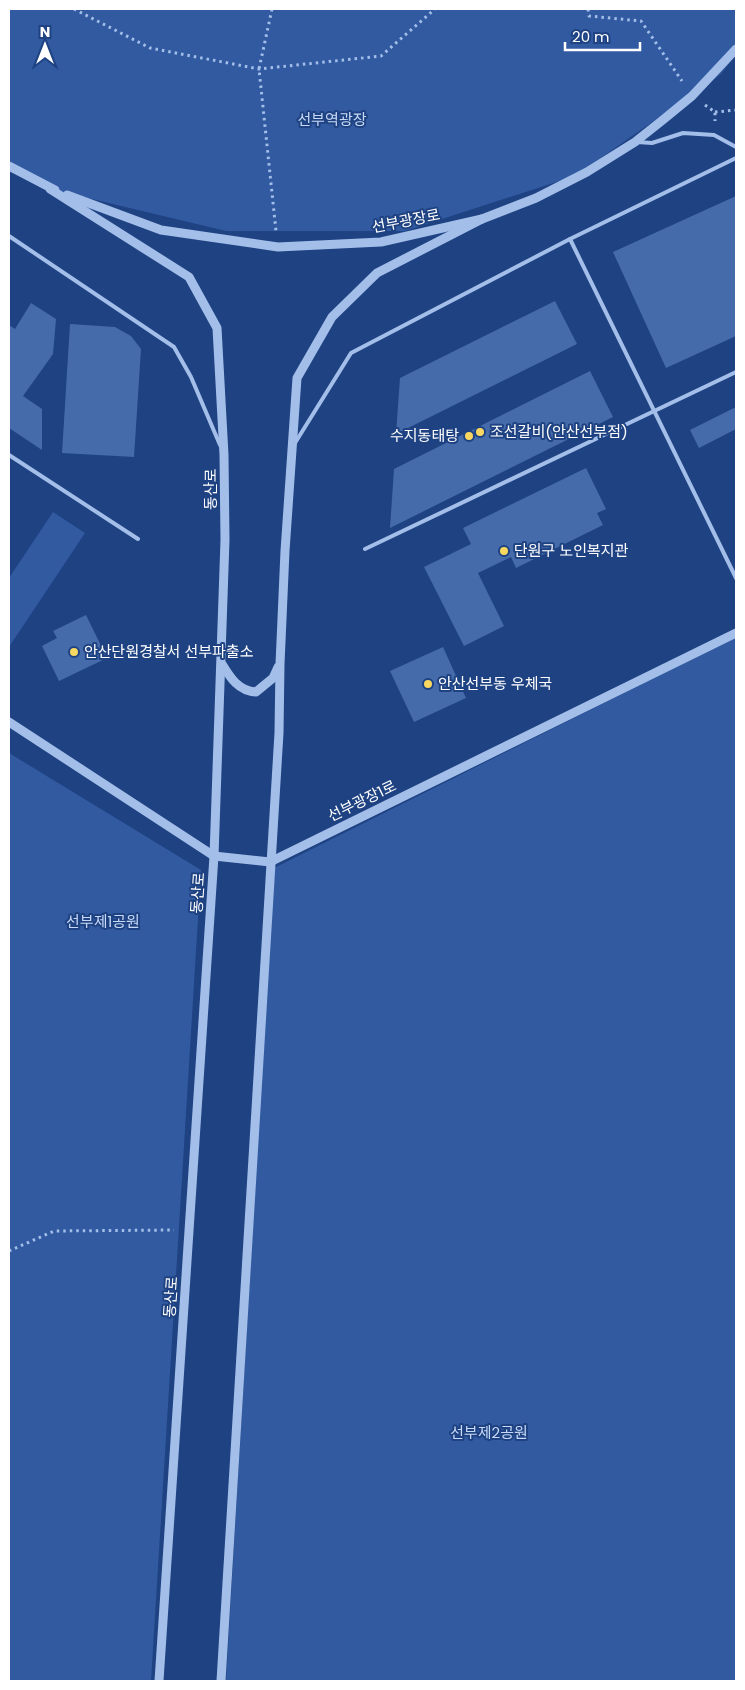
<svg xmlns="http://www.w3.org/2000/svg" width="745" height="1690" font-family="Poppins,'Noto Sans KR',sans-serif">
<rect width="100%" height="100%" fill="#1e4282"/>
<g fill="#315aa0">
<path d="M9,9H736V54L721,74L575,176L405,231H226L50,189L9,166Z"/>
<path d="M53,512L85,533L9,647V578Z"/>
<path d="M736,637V1681H226L274,868Z"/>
<path d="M9,753L201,870L151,1681H9Z"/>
</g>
<g fill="#466bab">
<path d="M736,196V336L666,368L613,252Z"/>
<path d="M555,301L577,344L396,434L400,378Z"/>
<path d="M31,303L56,319L53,354L23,396L42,409V450L9,428V325L15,329Z"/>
<path d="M70,324L115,327L131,336L141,349L134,457L62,453Z"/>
<path d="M590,371L613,417L390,528L394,469Z"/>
<path d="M736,407V429L699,448L690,430Z"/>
<path d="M586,468L606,509L597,513L603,525L516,568L511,557L478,573L504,626L464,646L424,567L471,544L463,528Z"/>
<path d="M86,615L107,658L59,681L42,646L57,638L53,631Z"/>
<path d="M443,647L466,698L414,722L390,671Z"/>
</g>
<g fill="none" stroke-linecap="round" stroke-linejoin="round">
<g stroke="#a3bee9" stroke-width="3" stroke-dasharray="2.5 4" stroke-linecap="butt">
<path d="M74,9L150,48L259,69L381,56L435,9"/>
<path d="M272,9L259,69L276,231"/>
<path d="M588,9L589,16L641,21L682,81"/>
<path d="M705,105L715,112V121"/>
<path d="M715,112L736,110"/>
<path d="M9,1251L54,1231L174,1230"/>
</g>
<g stroke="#a3bee9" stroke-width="4">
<path d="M637,142L652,143L683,133L714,135L736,147"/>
<path d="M9,236L174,347L191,377L220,445"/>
<path d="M570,239L736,578"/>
<path d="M295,443L351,353L570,239L736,158"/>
<path d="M9,455L138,539"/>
<path d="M365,549L736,372"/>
</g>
<g stroke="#a3bee9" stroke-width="9">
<path d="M9,166L55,190"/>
<path d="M50,189L189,277L217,328L224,455L225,540L214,856L159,1681"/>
<path d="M67,195L161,230L278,247L381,242L482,219L536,198L587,172L635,142L664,119L692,96L736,49"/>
<path d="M222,664C230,677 238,691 256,692L273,678L278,667"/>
<path d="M9,722L214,856L270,862L736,633"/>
<path d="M221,1681L279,733L280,664L285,551L297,378L332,317L377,273L482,219"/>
</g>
</g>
<g fill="#f9d862" stroke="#1e4282" stroke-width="2">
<circle cx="480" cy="432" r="5"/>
<circle cx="469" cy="436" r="5"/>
<circle cx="504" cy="551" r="5"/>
<circle cx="74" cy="652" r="5"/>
<circle cx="428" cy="684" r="5"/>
</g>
<g text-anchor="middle" stroke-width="4" stroke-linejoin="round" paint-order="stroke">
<g font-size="15" fill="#c7d9f7" stroke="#1e4282">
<text x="332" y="125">선부역광장</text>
<text x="103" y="927">선부제1공원</text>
<text x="489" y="1438">선부제2공원</text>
</g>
<g font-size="15" fill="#fff" stroke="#1e4282">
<text transform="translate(406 221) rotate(-11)" y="5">선부광장로</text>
<text transform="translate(211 489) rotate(-90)" y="5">동산로</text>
<text transform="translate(362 801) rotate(-26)" y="5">선부광장1로</text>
<text transform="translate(198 893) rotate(-86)" y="5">동산로</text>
<text transform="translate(171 1297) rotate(-86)" y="5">동산로</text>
</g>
<g font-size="15" fill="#fff" stroke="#1e4282" text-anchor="start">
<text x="490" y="437">조선갈비(안산선부점)</text>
<text x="459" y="441" text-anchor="end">수지동태탕</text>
<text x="514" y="556">단원구 노인복지관</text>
<text x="84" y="657">안산단원경찰서 선부파출소</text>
<text x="438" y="689">안산선부동 우체국</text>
</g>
</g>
<rect width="745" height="1690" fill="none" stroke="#ffffff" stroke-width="20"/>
<g transform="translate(45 45)" stroke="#1e4282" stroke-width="4" paint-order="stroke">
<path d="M0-4L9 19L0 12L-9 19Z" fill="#ffffff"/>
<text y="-8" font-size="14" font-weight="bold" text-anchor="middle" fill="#ffffff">N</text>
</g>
<path d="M565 42v8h75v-8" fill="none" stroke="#ffffff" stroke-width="2.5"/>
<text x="572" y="42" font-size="15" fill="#ffffff" stroke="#1e4282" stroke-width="4" paint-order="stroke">20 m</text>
</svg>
